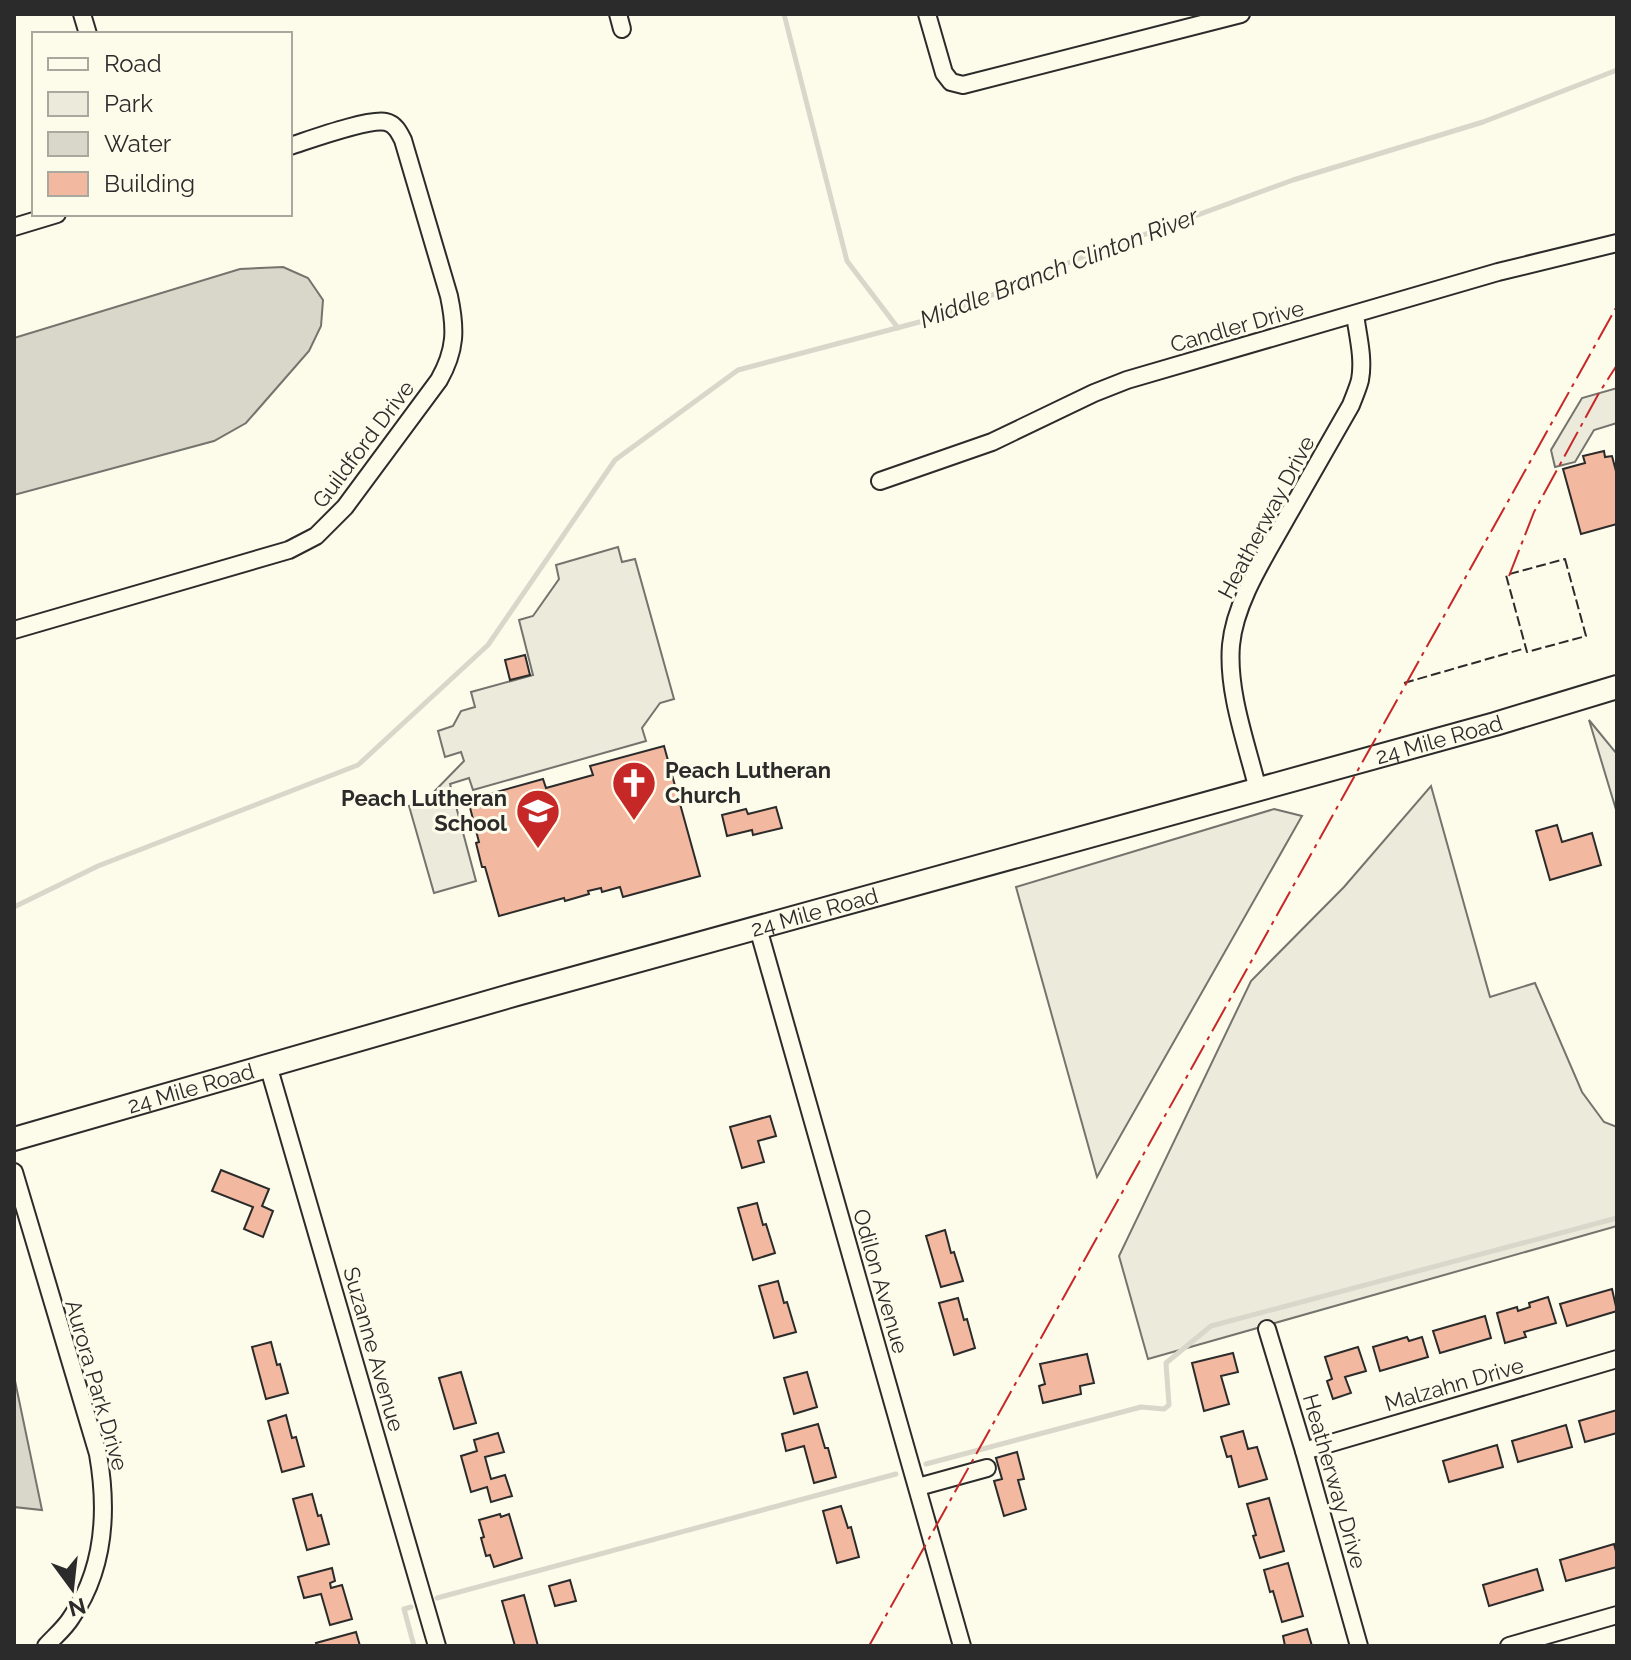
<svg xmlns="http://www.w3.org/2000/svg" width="1631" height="1660" font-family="Raleway,sans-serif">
<rect width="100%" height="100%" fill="#fdfbea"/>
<g fill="#ecebdb" stroke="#74746e" stroke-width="2">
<path d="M1589,720L1617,754V813Z"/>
<path d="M1431,786L1490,997L1535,983L1582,1092L1604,1122L1617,1127V1226L1148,1359L1119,1256L1251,981L1344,887Z"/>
<path d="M1274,809L1302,816L1097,1177L1016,887Z"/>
</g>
<g fill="#eceadb" stroke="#74746e" stroke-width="2">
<path d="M1617,388V423L1594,430L1575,462L1555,467L1551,450L1582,398Z"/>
<path d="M618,547L622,562L635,559L674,699L660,703L642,728L646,741L473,790L469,778L450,784L476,881L434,893L409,806L424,802L464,761L461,752L445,757L438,731L453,726L461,711L475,707L471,692L533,675L519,620L533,616L559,579L556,565Z"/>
</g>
<g fill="#d8d7c9" stroke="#74746e" stroke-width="2">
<path d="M283,267L308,278L323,300L321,326L309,351L246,423L214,441L14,495V338L240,269Z"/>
<path d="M14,1376L42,1510L14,1507Z"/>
</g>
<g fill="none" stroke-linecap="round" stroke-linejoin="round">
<g stroke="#d8d7c9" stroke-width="5">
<path d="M784,14L847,261L898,328"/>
<path d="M14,907L98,866L358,765L488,645L615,460L738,370L942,316L1075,260L1293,180L1483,122L1617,70"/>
<path d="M926,1464L1141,1407L1164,1409L1169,1405L1166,1363L1211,1326L1617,1218"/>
<path d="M437,1598L896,1474"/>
<path d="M411,1607L404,1609L414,1646"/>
</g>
</g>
<g fill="#f2b8a0" stroke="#2b2b2b" stroke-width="2">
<path d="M1604,451L1605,457L1612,456L1617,475V524L1581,534L1563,469L1585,463L1583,456Z"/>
<path d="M525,655L530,675L510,680L505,660Z"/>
<path d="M664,746L700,876L623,897L620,887L602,892L601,888L588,891L589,894L565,901L564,898L499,916L485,867H482L476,843L479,842L468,800L543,779L546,788L593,775L590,766Z"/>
<path d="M776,807L782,828L753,835L752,830L727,836L722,815L746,809L748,814Z"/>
<path d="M1557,825L1562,842L1592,833L1601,865L1550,880L1536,831Z"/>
<path d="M770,1116L776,1136L758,1141L764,1162L742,1168L730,1127Z"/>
<path d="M221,1170L269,1189L262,1206L273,1211L263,1237L244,1229L253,1207L212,1191Z"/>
<path d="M757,1203L763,1225L766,1224L775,1253L753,1260L738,1208Z"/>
<path d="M945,1230L951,1253L954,1252L963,1281L941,1287L926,1236Z"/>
<path d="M778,1281L784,1303L787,1302L796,1332L774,1338L759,1286Z"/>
<path d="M1612,1289L1617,1311L1567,1326L1560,1304Z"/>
<path d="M1548,1297L1556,1323L1524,1332L1526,1337L1505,1343L1497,1313L1517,1307L1518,1311L1530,1307L1529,1303Z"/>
<path d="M958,1298L964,1320L967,1319L975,1348L954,1355L939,1303Z"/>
<path d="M1485,1316L1491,1338L1440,1353L1433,1331Z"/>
<path d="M1407,1337L1409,1341L1422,1337L1428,1357L1380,1371L1373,1347Z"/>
<path d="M271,1342L277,1365L280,1364L288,1393L266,1399L252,1347Z"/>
<path d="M1358,1347L1366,1371L1345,1377L1351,1393L1333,1399L1327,1381L1332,1379L1325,1357Z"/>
<path d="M1233,1353L1238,1372L1221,1376L1229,1404L1204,1411L1192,1363Z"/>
<path d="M1087,1354L1094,1383L1080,1386L1081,1394L1043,1403L1039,1386L1045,1384L1040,1364Z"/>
<path d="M461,1372L476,1423L454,1429L439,1378Z"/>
<path d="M807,1372L817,1407L794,1414L784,1378Z"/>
<path d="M1617,1410V1433L1585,1442L1579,1421Z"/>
<path d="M286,1415L292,1438L296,1437L304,1466L282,1472L268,1421Z"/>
<path d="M818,1424L825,1448H828L836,1477L814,1483L804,1446L786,1451L782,1434Z"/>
<path d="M1566,1425L1572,1447L1518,1462L1512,1441Z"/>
<path d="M1243,1431L1248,1449L1257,1447L1267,1479L1239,1487L1231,1456L1227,1457L1221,1437Z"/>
<path d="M498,1433L504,1452L485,1457L491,1479L505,1475L512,1496L491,1502L487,1487L471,1492L461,1456L477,1451L474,1440Z"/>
<path d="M1497,1445L1503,1467L1449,1482L1443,1461Z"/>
<path d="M1017,1452L1024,1479L1018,1480L1026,1509L1004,1516L994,1481L1002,1479L996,1458Z"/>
<path d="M312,1494L318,1516L321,1515L329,1544L307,1550L293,1499Z"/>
<path d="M1269,1498L1284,1551L1260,1558L1253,1536L1256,1535L1247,1504Z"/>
<path d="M841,1506L848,1528L851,1527L859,1557L837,1563L823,1511Z"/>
<path d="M500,1514L501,1517L509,1514L522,1558L494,1567L490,1555L486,1556L481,1538L484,1537L479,1520Z"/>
<path d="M1614,1544L1617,1555V1567L1566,1581L1560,1560Z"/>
<path d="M1288,1563L1303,1616L1282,1622L1273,1591L1270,1592L1264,1570Z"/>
<path d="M332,1568L335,1581L330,1583L331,1588L342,1585L352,1619L330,1625L321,1594L304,1598L298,1577Z"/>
<path d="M1537,1569L1543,1590L1489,1606L1483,1585Z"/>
<path d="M570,1580L576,1601L555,1606L549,1586Z"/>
<path d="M524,1595L538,1646H515L502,1601Z"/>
<path d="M1307,1629L1312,1646H1285L1283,1636Z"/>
<path d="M356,1632L360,1646H317L316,1643Z"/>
</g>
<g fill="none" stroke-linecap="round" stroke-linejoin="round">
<g stroke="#2b2b2b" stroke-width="20">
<g id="street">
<path d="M82,14L88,34"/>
<path d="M618,14L622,29"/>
<path d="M927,14L944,73L951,82L963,85L1241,14"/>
<path d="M14,227L57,214"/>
<path d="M880,481L992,442L1094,393L1127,380L1498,272L1617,243"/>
<path d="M14,630L289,550L316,536L345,507L439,380C456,350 456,329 449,296L403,140C399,132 395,124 386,122C369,118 309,140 290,146"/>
<path d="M1258,790C1247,745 1227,692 1231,645C1235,601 1266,555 1287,517C1309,479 1330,442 1351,405C1354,397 1358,388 1360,380C1364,359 1358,336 1355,315"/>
<path d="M758,928L962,1646"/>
<path d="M268,1065L437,1646"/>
<path d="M14,1172L98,1454C108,1511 105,1569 71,1618C65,1628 54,1637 46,1646"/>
<path d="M1267,1329L1304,1451L1359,1646"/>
<path d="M1304,1451L1617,1359"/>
<path d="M918,1487L987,1468"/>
<path d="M1509,1646L1617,1615"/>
</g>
</g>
<g stroke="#2b2b2b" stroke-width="26">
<g id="secondary">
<path id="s1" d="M14,1139L517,994L1495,724L1617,687"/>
</g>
</g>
<use href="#street" stroke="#fdfbea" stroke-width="16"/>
<use href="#secondary" stroke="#fdfbea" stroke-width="22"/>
<g stroke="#2b2b2b" stroke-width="2" stroke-dasharray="10 4" stroke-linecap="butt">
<path d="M1565,559L1586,636L1527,652L1506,575Z"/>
<path d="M1404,683L1526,648"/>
</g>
<g stroke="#c62828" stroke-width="2" stroke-dasharray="28 6 4 6" stroke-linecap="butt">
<path d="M1509,576L1534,512L1599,393L1617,365"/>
<path d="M869,1646L1617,306"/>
</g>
</g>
<defs>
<g id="church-pin" transform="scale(2.3)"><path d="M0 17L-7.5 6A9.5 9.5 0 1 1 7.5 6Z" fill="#c62828" stroke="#fdfbea"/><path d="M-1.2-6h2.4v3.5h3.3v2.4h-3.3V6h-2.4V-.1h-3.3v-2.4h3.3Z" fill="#fff"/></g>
<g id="school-pin" transform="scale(2.3)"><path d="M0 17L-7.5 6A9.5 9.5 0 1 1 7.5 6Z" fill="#c62828" stroke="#fdfbea"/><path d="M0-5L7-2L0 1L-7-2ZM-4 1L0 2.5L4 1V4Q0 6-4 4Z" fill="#fff"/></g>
</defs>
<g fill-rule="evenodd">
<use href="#church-pin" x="634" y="783"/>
<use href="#school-pin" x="538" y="811"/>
</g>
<g text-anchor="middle" stroke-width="6" stroke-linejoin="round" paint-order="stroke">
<g font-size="22" fill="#2b2b2b" stroke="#fdfbea">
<text transform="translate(1237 326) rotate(-16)" y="8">Candler Drive</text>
<text transform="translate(363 444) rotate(-53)" y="8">Guildford Drive</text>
<text transform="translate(1266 517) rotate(-62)" y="8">Heatherway Drive</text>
<text dy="8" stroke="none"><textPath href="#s1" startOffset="1480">24 Mile Road</textPath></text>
<text dy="8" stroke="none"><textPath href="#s1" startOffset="832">24 Mile Road</textPath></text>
<text dy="8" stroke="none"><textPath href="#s1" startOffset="184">24 Mile Road</textPath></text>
<text transform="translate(881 1281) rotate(74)" y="8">Odilon Avenue</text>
<text transform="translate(374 1349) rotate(74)" y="8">Suzanne Avenue</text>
<text transform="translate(1454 1384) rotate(-16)" y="8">Malzahn Drive</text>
<text transform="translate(97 1385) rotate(74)" y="8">Aurora Park Drive</text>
<text transform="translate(1335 1481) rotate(74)" y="8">Heatherway Drive</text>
</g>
<g font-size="22" font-weight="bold" fill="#2b2b2b" stroke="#fdfbea" text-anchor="start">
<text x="665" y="778">Peach Lutheran<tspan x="665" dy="25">Church</tspan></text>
<text x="507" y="806" text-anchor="end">Peach Lutheran<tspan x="507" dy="25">School</tspan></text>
</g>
<g font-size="24" font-style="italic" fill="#2b2b2b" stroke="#fdfbea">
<text transform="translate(1059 268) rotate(-21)" y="8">Middle Branch Clinton River</text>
</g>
</g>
<rect width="1631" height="1660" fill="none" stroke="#2b2b2b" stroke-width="32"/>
<rect x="32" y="32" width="260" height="184" fill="#fdfbea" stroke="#a9a89e" stroke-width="2"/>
<rect x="48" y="58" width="40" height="12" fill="#fdfbea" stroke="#a9a89e" stroke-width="2"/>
<text x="104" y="72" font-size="24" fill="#2b2b2b">Road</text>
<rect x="48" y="92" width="40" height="24" fill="#ecebdb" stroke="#a9a89e" stroke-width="2"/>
<text x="104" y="112" font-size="24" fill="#2b2b2b">Park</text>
<rect x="48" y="132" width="40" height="24" fill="#d8d7c9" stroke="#a9a89e" stroke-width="2"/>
<text x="104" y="152" font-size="24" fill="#2b2b2b">Water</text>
<rect x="48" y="172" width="40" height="24" fill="#f2b8a0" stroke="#a9a89e" stroke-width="2"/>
<text x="104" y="192" font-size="24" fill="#2b2b2b">Building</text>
<g transform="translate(72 1588) rotate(165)" stroke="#fdfbea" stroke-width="6" paint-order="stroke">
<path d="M0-6L14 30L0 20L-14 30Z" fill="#2b2b2b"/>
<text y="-12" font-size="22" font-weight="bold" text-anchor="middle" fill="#2b2b2b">N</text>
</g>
</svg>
